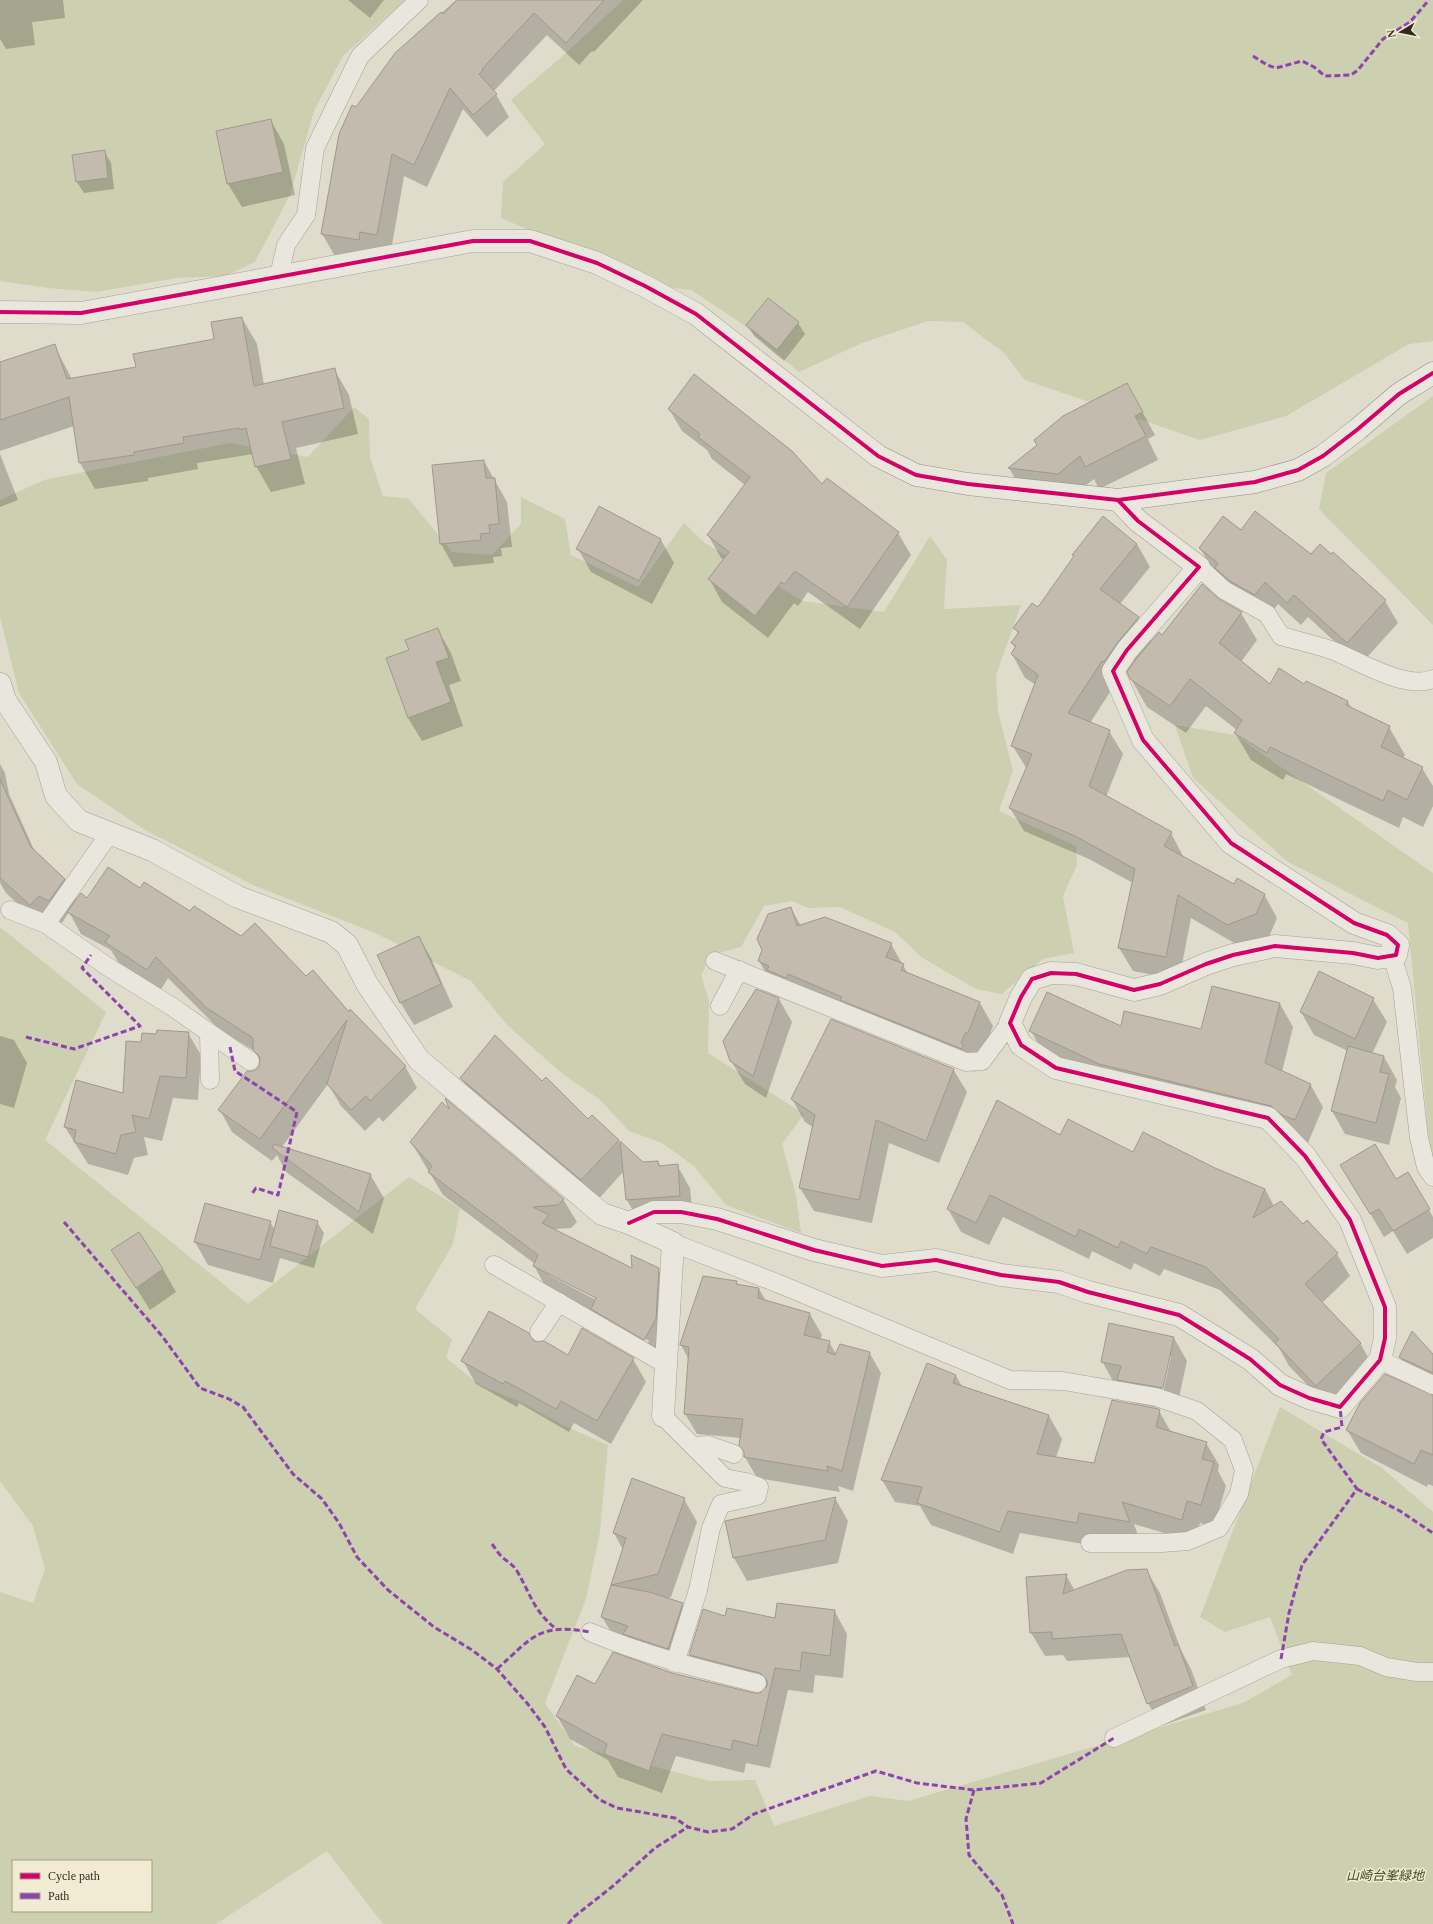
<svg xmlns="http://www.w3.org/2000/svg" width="1433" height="1924" font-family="'Times New Roman','Noto Sans JP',serif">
<rect width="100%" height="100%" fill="#e0dccc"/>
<g fill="#cccfb0" fill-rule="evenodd">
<path d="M0,0H405L343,56L314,111L290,195L255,262L225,276L177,278L96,292L49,288L0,281Z"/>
<path d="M623,0H1433V341L1409,344L1286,416L1200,440L1025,380L1004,353L963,322L928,321L862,343L799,372L738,321L691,290L665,287L501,218L503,182L545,144L511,100L565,54Z"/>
<path d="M1433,396V625L1319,509L1326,473Z"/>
<path d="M354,407L369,419L370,457L383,496L409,499L452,552L492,555L521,524V497L565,519L571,555L638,587L684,523L705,543L803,601L884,612L930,536L947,560L944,609L1021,605L996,675L998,711L1013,771L999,811L1076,846L1077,865L1063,896L1074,953L1043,959L1002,994L976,989L921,957L895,932L840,907L808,908L792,901L764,906L741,947L711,955L701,975L709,1001L708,1053L804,1114L782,1144L796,1195L801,1233L726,1205L694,1166L662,1143L629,1131L599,1099L564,1075L508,1026L471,981L373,932L255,886L145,830L77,784L19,693L0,617V500L44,480L230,443L308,457Z"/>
<path d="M1175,725L1235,735L1433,873V1156L1429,1142L1408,923L1288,862L1193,778Z"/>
<path d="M0,927L106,1012L45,1140L248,1304L409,1177L460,1208L453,1244L415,1309L452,1339L446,1358L480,1385L523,1403L563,1425L608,1445L600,1532L586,1599L545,1703L575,1746L710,1781L755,1780L774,1826L870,1796L908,1801L1243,1703L1292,1675L1270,1617L1225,1632L1200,1617L1280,1407L1382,1468L1433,1512V1924H383L327,1851L216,1924H0V1592L33,1603L45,1569L33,1526L0,1481ZM13,1861H151V1911H13Z"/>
</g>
<g fill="#0003" fill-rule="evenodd">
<path d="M0,0H63L65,18L32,22L35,45L6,49L0,39Z"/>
<path d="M348,0H384L370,18Z"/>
<path d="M456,0H643L594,52L592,51L579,65L547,35L494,91L509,117L487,137L463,109L427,187L404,176L390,257L335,256L322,234L356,108L396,54Z"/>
<path d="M271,121L284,144L295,195L242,207L228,184Z"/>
<path d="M104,151L111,163L114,189L84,193L77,182Z"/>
<path d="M768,299L798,323L805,334L784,361L754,336L748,325Z"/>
<path d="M242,318L257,344L264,385L334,369L349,395L358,434L296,448L305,484L271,492L256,466L253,454L197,463L198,469L148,478V481L95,489L80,463L74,426L0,451V364L54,345L72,379L137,368L215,339Z"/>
<path d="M1127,384L1155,435L1148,439L1158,460L1099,489L1094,479L1071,497L1022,491L1009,468Z"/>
<path d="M669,409L822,486L898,533L911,555L860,629L808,592L798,606L794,603L768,638L722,602L710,580L724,560L721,558L708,535L745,485L712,459L707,450L682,431Z"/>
<path d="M0,454L18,500L0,507Z"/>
<path d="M484,461L507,502L512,547L501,548L502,556L493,557L494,563L454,567L441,544L433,466Z"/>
<path d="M600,507L661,540L674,563L652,604L591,572L578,549Z"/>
<path d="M1241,531L1311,555L1385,601L1398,623L1360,665L1308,617L1301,625L1278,604L1268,617L1213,571L1200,548Z"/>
<path d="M1137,544L1150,567L1120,604L1138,618L1152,642L1218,600L1241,613L1257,640L1241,662L1270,685H1304L1348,702L1352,709L1389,727L1405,755L1403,759L1422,768L1433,786V806L1423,827L1403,817L1399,828L1286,774L1283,780L1251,760L1235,733L1237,730L1206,706L1186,733L1147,707L1131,679L1135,660L1118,684L1116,683L1090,723L1109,731L1123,754L1106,797L1171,833L1184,858L1234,885L1264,894L1277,918L1269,937L1241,947L1191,918L1179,980L1133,971L1119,948L1133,883L1089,859L1024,831L1010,808L1027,769L1012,745L1036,685L1025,678L1012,654L1016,649L1012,643L1018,634L1015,628L1038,608L1074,557L1073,555Z"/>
<path d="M438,630L451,653L461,681L449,685L463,726L422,741L408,718L410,651Z"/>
<path d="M0,764L5,773L9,794L35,852L64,879L77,900L140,890L190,912L306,978L350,1014L405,1066L417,1088L383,1122L379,1117L365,1131L341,1106L328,1084L282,1147L370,1174L384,1198L373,1234L286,1172L277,1155L272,1161L232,1132L220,1110L260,1067V1061L256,1052L220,1030L168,978L160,991L119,964L111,950L81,934L69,912L62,923L51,917L43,927L6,893L0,883Z"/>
<path d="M791,908L801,926L891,944L908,974L980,1003L993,1026L975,1072L855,1023L772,984L759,961Z"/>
<path d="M419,937L432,960L453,1007L414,1025L400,1002Z"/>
<path d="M756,990L779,999L792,1022L766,1098L745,1084L731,1061Z"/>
<path d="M1373,999L1387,1022L1372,1054L1384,1057L1397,1080L1395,1087L1401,1098L1389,1145L1345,1134L1332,1111L1348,1051L1314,1035L1301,1012Z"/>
<path d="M1280,1004L1293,1027L1282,1072L1310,1084L1323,1107L1308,1143L1044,1054L1031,1031L1122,1028L1202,1030Z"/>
<path d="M188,1033L201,1055L198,1100L173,1098L162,1141L144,1137L148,1155L134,1158L128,1175L88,1164L65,1127L124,1094L142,1043L157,1035Z"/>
<path d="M0,1036L14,1040L27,1063L14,1108L0,1104Z"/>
<path d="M953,1069L967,1092L939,1163L889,1143L872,1223L814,1211L800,1188L813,1127L805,1122L792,1099Z"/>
<path d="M462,1079L542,1083L588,1120L618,1140L622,1147L643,1163L658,1162L661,1167L677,1165L690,1188L693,1219L640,1223L627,1200L624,1171L595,1203L475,1102Z"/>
<path d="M1061,1136L1133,1154L1215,1169L1265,1189L1274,1206L1303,1225L1307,1222L1337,1254L1350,1276L1322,1303L1360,1343L1373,1366L1330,1408L1289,1366L1279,1348L1220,1290L1164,1269L1160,1276L1134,1263L1131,1270L1092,1251L1089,1259L1003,1217L989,1245L961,1232L948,1209Z"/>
<path d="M411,1142L563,1199L577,1222L571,1228L556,1229L558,1232L633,1270L658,1269L672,1292L657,1362L547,1289L534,1266L535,1264L443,1195ZM549,1273L601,1300L600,1302L549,1275ZM607,1317L649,1341L648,1343L607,1319Z"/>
<path d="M1408,1173L1433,1217V1238L1407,1254L1393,1231L1384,1237L1355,1188L1396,1181Z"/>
<path d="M270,1222L275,1230L317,1222L324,1233L314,1268L280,1258L273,1283L208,1265L195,1242Z"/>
<path d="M113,1251L163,1269L176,1292L150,1310Z"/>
<path d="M736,1282L738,1285L759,1289L766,1301L810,1314L822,1335L820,1340L829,1342L836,1354L869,1352L881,1373L853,1491L838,1486L840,1492L757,1478L745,1457L741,1438L697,1434L685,1414L689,1360L681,1345Z"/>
<path d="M1110,1324L1174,1338L1187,1361L1176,1411L1132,1403L1122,1386L1115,1385L1102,1361ZM1169,1356H1171L1163,1393H1161Z"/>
<path d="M533,1342L569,1357L633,1359L646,1382L611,1444L574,1423L569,1432L519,1403L517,1407L476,1384L463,1361Z"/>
<path d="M1433,1355V1390L1413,1380L1400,1357Z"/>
<path d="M928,1365L956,1376L962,1386L1049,1416L1062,1439L1056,1458L1095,1464L1159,1411L1171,1432L1206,1443L1219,1465L1218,1471L1226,1486L1214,1527L1200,1523L1194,1542L1134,1524L1141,1544L1089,1545L1020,1533L1013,1554L931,1525L920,1506L895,1502L882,1480Z"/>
<path d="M1433,1395V1486L1428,1484L1427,1487L1361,1453L1347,1430Z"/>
<path d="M633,1480L684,1499L697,1522L671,1597L666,1599L682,1604L696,1627L682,1671L616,1640L602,1617L614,1586L612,1584L623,1550L614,1533Z"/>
<path d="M835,1498L848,1521L838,1563L747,1581L734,1558L726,1522Z"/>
<path d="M1146,1570L1160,1593L1181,1650L1191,1669L1206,1710L1161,1726L1148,1703L1131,1657L1067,1661L1063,1655L1045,1656L1031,1633L1066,1575L1075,1591Z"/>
<path d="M834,1610L847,1634L843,1678L815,1675L813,1693L788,1690L770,1768L746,1763L744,1773L676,1756L662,1793L618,1777L608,1760L570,1739L557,1716L595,1686L672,1674L754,1694L764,1693L703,1678L690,1654L726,1617L776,1619Z"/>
</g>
<g fill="#c3bbad" stroke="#a0988c">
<path d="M457,0H604L566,43L534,13L482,69L483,70L479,74L497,94L473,115L450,88L414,165L392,154L377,235L360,232L359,240L321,234L339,134L352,105L356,107L395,53L441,12L443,14Z"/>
<path d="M271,119L283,172L227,184L216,131Z"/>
<path d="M105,150L108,178L76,182L72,155Z"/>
<path d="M768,298L799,322L777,350L746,325Z"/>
<path d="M242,317L254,386L335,368L344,408L282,422L291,459L255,467L246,428L239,430V428L183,437L184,443L134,452V455L79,463L69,397L0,420V362L55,344L67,379L136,367L133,354L214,339L211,322Z"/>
<path d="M694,374L792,451L822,484L827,478L899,532L847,607L795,571L785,584L781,582L755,616L708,579L729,552L707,535L750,477L698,437L700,434L668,409Z"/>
<path d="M1127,383L1143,412L1135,416L1146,436L1085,467L1080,456L1058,474L1008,468L1037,445L1034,440L1063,416Z"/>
<path d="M484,460L486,478H495L499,524L489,525L490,533L480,534L481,540L440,544L432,465Z"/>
<path d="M599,506L661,539L639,581L576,549Z"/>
<path d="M1255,511L1311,554L1320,544L1331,554L1333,552L1386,600L1347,643L1294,595L1287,603L1265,582L1255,595L1230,581L1215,568L1218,563L1199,548L1223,516L1241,530Z"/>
<path d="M1103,516L1137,544L1100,589L1139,617L1118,642L1104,662L1102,661L1068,713L1110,730L1089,786L1172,832L1164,846L1234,884L1237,878L1265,894L1256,914L1227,925L1178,895L1166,957L1118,948L1135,869L1075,836L1009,808L1032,754L1011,746L1038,675L1011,654L1016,646L1011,643L1019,632L1013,628L1032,603L1038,607L1074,556L1072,555Z"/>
<path d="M1202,584L1219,599L1242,612L1219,643L1270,684L1279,668L1304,684L1306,681L1348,701L1346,705L1390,726L1381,747L1423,767L1407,800L1388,790L1383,801L1270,747L1267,753L1234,733L1242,720L1190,679L1170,706L1130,679L1127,672L1137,658L1159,632L1162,635Z"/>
<path d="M438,628L449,658L436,662L451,702L408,718L386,658L409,650L405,640Z"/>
<path d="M0,779L31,847L65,879L49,901L39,896L30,905L0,878Z"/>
<path d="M108,867L140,888L144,882L190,911L194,906L241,936L255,923L306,976L313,970L349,1012L350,1009L406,1066L370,1101L366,1096L351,1110L327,1084L347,1020L260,1139L218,1110L247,1071H254L259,1067L260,1057L253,1050V1038L207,1008L156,957L147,970L105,942L110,936L67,912L81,893L87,898Z"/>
<path d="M791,907L797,926L825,917L892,943L886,957L904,964L901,970L980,1002L968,1033H965L961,1043L963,1045L962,1049L840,1000L842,997L788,974L786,978L767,970L769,966L758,961L762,950L757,939L768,914Z"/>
<path d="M419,936L441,984L400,1003L377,955Z"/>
<path d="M1319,971L1374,998L1355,1039L1300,1012Z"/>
<path d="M1212,986L1280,1003L1265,1063L1311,1084L1295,1120L1282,1115L1271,1106L1099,1064L1029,1031L1047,992L1121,1026L1124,1011L1201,1029Z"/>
<path d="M756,989L779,998L753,1076L730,1061L723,1041Z"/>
<path d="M831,1019L954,1069L926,1141L876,1120L859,1200L799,1188L815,1115L791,1099Z"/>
<path d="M157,1030L189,1032L186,1078L160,1076L149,1119L132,1115L136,1132L121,1135L116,1154L74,1142L76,1130L64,1127L76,1080L123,1093L126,1041L141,1042L142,1033L156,1034Z"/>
<path d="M495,1035L542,1081L546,1077L588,1119L592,1115L619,1140L581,1180L460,1078Z"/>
<path d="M1348,1046L1384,1056L1380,1072L1389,1074L1376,1123L1331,1111Z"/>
<path d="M445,1098L564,1199L558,1205L533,1207L549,1215L542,1223L632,1268L631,1255L659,1268L656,1319L644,1340L591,1309L596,1298L533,1266L538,1255L428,1172L432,1166L410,1142L442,1102L449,1109Z"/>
<path d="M997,1100L1060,1135L1068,1119L1133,1152L1143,1132L1215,1168L1265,1189L1253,1218L1281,1201L1303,1224L1307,1220L1338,1253L1305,1284L1361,1343L1316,1386L1275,1343L1279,1339L1206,1267L1151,1247L1147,1254L1121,1241L1118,1248L1079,1229L1076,1237L990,1195L976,1223L947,1209Z"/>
<path d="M620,1141L643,1162L658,1161L659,1166L678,1164L680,1196L626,1200Z"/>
<path d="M274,1144L371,1174L359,1212L272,1148Z"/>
<path d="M1375,1144L1396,1179L1408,1172L1430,1209L1393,1231L1379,1209L1370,1214L1340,1165Z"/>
<path d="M205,1203L271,1221L260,1260L194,1242Z"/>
<path d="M279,1210L318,1221L308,1257L270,1246Z"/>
<path d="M139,1232L163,1269L136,1288L111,1250Z"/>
<path d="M703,1276L737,1281L736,1284L759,1288L758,1298L810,1313L804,1335L830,1341L827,1352L835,1355L840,1344L870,1352L842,1471L827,1466L828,1471L744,1457V1452L739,1445L743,1419L684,1414L689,1347L680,1345V1344Z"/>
<path d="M489,1311L529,1333L534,1341H544L568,1355L582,1328L634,1358L597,1421L561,1401L556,1409L505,1381L503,1384L461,1361Z"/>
<path d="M1109,1323L1174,1337L1163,1388L1117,1380L1121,1366L1101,1362Z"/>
<path d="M1412,1331L1433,1354V1373L1399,1357Z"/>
<path d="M927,1363L956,1375L953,1383L1049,1415L1037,1454L1094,1463L1112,1400L1159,1409L1160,1410L1156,1427L1207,1442L1202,1459L1214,1462L1201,1505L1187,1501L1182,1520L1122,1502L1130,1522L1079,1513L1077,1523L1008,1511L1000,1532L917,1503L922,1487L881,1480Z"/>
<path d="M1385,1374L1433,1395V1455L1421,1450L1414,1464L1346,1430L1360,1403Z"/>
<path d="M632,1478L685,1498L658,1574L611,1585L626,1538L613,1533Z"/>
<path d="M836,1497L825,1540L733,1558L725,1521Z"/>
<path d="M1147,1569L1175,1646L1178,1644L1193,1686L1147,1704L1121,1634L1052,1639V1632L1030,1633L1026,1577L1067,1574L1063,1594L1127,1570Z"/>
<path d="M611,1585L649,1592L683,1603L668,1649L623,1634L628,1626L601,1617Z"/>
<path d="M777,1603L835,1610L830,1656L802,1652L800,1671L775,1668L757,1746L733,1740L731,1750L662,1734L649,1771L604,1754L607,1744L556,1716L577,1675L595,1684L613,1652L672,1673L754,1693H760L767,1686V1680L760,1673L689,1655L703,1609L725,1616L727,1608L775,1618Z"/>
</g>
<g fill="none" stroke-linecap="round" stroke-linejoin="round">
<g stroke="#a5a196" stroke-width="19">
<g id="lane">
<path d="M279,276L286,245L306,215L315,148L360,56L419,0"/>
<path d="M1199,567L1224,590L1267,614L1281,636C1299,641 1317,645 1334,651C1361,662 1405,690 1433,679"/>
<path d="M10,910L46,924L108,967L171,1006L250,1061"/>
<path d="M46,924L110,833"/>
<path d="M1392,956L1402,988L1419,1138L1426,1167L1433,1177"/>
<path d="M715,961L966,1062L982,1061L1010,1023"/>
<path d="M720,1006L739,970"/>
<path d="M209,1033L210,1080"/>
<path d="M673,1243L777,1283L1010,1380L1063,1381L1156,1397L1197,1411L1233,1440L1244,1470L1239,1494L1219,1528L1188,1541L1162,1543H1090"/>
<path d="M494,1265L667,1365"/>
<path d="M539,1332L559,1302"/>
<path d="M1380,1360L1433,1385"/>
<path d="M663,1416L725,1478L746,1482L759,1487L757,1496L721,1504L711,1528L698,1590L675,1663"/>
<path d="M693,1446L708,1445L734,1454"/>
<path d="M590,1632C644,1655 700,1669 757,1683"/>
<path d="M1114,1738L1281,1659L1313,1651L1360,1656L1386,1667L1417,1672H1433"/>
</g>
</g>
<g stroke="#a5a196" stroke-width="23">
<g id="street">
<path d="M0,312L81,313L473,241H530L597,263L645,286L696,314"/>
<path d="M0,684L5,700L46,762L56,796L79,821L152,850L238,897L331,932L347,945L367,984L419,1060L602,1214L629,1223L673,1243L663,1416"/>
<path d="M629,1223L654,1212H681L717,1219L814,1250L882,1266L936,1260L1001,1275L1059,1282L1088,1292L1179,1315L1250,1359L1280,1385L1309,1398L1340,1407L1380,1360L1385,1338V1307L1350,1220L1305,1156L1268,1118L1056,1068L1021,1045L1010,1023L1021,997L1032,979L1051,973L1076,974L1134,990L1160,984L1206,964L1233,955L1275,946L1353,953L1378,958L1396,955L1398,945L1387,935L1354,923L1231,843L1143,740L1113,671L1127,650L1199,567L1138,521L1118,500"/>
</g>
</g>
<g stroke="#959085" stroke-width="23">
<path id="secondary" d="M696,314L878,456L916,475L968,484L1118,500L1255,482L1298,470L1323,456L1358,429L1399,394L1433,373"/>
</g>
<use href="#lane" stroke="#e8e6dd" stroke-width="18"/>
<use href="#street" stroke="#e8e6dd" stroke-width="22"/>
<use href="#secondary" stroke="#e8e6dd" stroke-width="22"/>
<g stroke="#8e44ad" stroke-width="3" stroke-dasharray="6 3" stroke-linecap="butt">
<path d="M1253,56L1267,65L1276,68L1302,61L1314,67L1325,76L1351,75L1358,70L1383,39L1410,22L1429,0"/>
<path d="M26,1037L74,1049L140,1026L82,968L91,955"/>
<path d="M230,1047L235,1071L297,1112L278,1195L256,1188L251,1195"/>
<path d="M64,1222L162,1336L200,1388L229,1399L243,1407L293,1474L322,1499L339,1523L357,1557L388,1590L434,1627L472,1650L497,1669L527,1703L545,1727L566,1769L600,1800L617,1808L675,1818L688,1827L708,1832L732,1829L754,1814L876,1771L917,1783L974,1790L1041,1783L1114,1738"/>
<path d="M1357,1489L1400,1511L1433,1533"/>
<path d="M492,1544C495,1548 498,1553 501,1556C507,1562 513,1564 517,1571C531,1595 533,1610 556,1629"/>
<path d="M1281,1659L1289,1613L1302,1565L1357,1489L1321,1439L1324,1432L1342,1427L1340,1407"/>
<path d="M497,1669C533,1637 538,1623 590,1632"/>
<path d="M974,1790L966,1819L969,1855L1002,1895L1013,1924"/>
<path d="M568,1924L575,1916L613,1886L655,1848L688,1827"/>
</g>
<g stroke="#f1ebd3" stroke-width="6">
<g id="cycleway">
<path d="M0,312L81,313L473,241H530L597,263L645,286L696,314L878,456L916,475L968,484L1118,500L1255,482L1298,470L1323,456L1358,429L1399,394L1433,373"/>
<path d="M629,1223L654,1212H681L717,1219L814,1250L882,1266L936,1260L1001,1275L1059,1282L1088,1292L1179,1315L1250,1359L1280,1385L1309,1398L1340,1407L1380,1360L1385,1338V1307L1350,1220L1305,1156L1268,1118L1056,1068L1021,1045L1010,1023L1021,997L1032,979L1051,973L1076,974L1134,990L1160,984L1206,964L1233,955L1275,946L1353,953L1378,958L1396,955L1398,945L1387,935L1354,923L1231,843L1143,740L1113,671L1127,650L1199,567L1138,521L1118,500"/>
</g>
</g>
<use href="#cycleway" stroke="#d6006c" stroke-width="4"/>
</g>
<g text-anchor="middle" stroke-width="3" stroke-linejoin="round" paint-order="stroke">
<g font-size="13" font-style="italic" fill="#404c28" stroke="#f1ebd3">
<text x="1385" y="1880">山崎台峯緑地</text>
</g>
</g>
<rect x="12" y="1860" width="140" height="52" fill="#f1ebd3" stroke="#a59e8b"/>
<rect x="20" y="1873" width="20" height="6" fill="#d6006c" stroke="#a59e8b"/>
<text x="48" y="1880" font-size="12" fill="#332a1f">Cycle path</text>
<rect x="20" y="1893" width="20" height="6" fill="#8e44ad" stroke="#a59e8b"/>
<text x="48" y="1900" font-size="12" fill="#332a1f">Path</text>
<g transform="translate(1401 32) rotate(260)" stroke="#f1ebd3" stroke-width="3" paint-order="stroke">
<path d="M0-3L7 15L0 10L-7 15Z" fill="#332a1f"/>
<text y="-6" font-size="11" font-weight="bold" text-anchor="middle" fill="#332a1f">N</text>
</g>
</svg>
